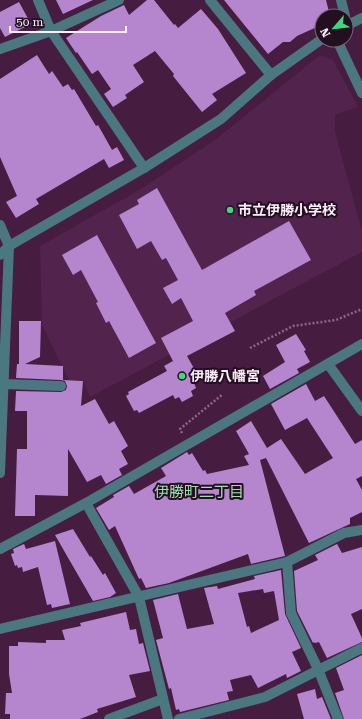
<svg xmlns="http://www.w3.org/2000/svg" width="362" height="719" font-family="'Roboto Serif','Noto Sans JP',serif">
<rect width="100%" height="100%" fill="#461c40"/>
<path fill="#52234c" d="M320,55L333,60L358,107L335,115V132L362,231V252L90,397L83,380H69L42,325L40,246L141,189L215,140Z"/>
<g fill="#b586ce" fill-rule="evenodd">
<path d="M56,0H93L63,14Z"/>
<path d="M147,0H154L174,25L175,24L178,28L201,9L218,29L246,73L212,94L217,100L202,112L173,76L174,74L155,51L133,65L144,82L125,95L127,98L113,107L104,94L111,89L98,70L92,74L77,52L76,53L66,38L101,16L124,5L129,15Z"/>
<path d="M224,0H326L330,16H322V21L318,22L319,26L297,36L290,42H283L268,54Z"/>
<path d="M19,2L31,24L5,37L0,28V12Z"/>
<path d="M37,55L49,74L52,71L63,87L68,84L72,90L74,89L96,126L98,125L112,150L117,147L124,160L109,168L104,159L36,199L39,204L16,218L6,202L17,196L0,157V79Z"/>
<path d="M157,188L202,270L289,221L311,260L254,291L256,295L225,313L235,331L187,356L200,379L194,383L196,388L191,391L193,396L182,402L179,397L175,399L173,395L139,413L137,410L134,411L126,396L129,394L128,392L167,371L164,366L173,361L161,338L193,321L181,298L172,304L163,288L178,280L166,258L162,260L151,241L137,249L119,215L139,204L137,200Z"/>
<path d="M97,235L156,343L129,358L109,321L106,323L96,303L98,302L81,270L73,275L62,255Z"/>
<path d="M19,321H41L40,357L25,364L63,366V380L83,381L81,406L95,399L109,424L114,421L128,446L121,451L128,464L119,469L122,475L106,484L101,475L87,482L68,449V496L35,495V516H15L17,449H27V411H15L16,391L61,392L66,390L67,386L65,381L61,380L16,378L17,364H19Z"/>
<path d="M296,334L306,350L304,351L310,362L297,369L299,373L270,389L263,376L285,362L276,345Z"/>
<path d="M306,384L315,401L324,396L355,444L362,440V476L356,479L362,490V512L350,518V524L309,543L266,458L260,460L285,556L251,564L248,554L169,583L146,588L141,578L139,579L115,526L109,530L96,508L114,497L113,495L129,486L134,494L166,476L161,468L187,452L189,455L192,453L203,471L205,470L207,474L249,465L244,456L249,454L236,431L251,421L267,448L281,439L305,474L333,458L307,418L285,430L271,404Z"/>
<path d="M73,529L90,557L91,556L103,575L105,573L116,593L110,597L93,601L55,535Z"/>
<path d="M55,541L70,604L52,608L51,604L47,605L38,567L23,572L22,567L18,568L17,565L15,566L11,554L14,553L13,549L24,544L26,549Z"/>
<path d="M337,544L342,553L362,547V609L351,614L362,638V642L327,658L319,642L315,643L314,642L313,643L297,611L294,571L318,560L315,555Z"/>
<path d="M281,570L285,614L301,648L292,652L301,671L287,678L286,674L258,688L251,675L230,680L233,691L227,692L229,700L180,712L179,709L176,710L171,688L169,689L156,640L163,638L153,600L178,594L187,629L214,624L204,588L217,586L218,589L255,579L254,576ZM263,589L264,593L274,591L279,620L251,633L249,626L247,627L238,593Z"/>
<path d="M126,612L130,630L136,629L139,644L143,643L150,671L129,675L136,697L97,709L98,712L80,719H10V714H5L6,693H12L9,674V646H18V642L46,643V640H65L62,630L81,626L80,623Z"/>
<path d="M362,655V719H344L335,693L344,690L336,668Z"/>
<path d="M315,689L317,699L322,697L331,719H304L297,694Z"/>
</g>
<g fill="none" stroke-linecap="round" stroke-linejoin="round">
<g stroke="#8b6a86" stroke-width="2.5" stroke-dasharray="2 2" stroke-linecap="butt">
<path d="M250,348L293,326L336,320L362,309"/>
<path d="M182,433L180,429L223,394"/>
</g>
<g stroke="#4a7780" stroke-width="10">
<path d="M38,0L51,31L144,168"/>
<path d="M210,0L271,75"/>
<path d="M341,0L345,16"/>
<path d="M346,26L362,18"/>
<path d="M337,40L362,93"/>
<path d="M0,49L51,31L119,0"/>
<path d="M0,225L9,246L0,473"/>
<path d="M0,255L9,246L144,168L221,119L271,75L322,39"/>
<path d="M328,364L362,411"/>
<path d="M4,384L61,386"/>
<path d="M86,503L139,597L168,719"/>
<path d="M0,549L86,503L362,344"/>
<path d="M287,562L291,613L318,669L338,719"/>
<path d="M0,629L287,562L344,533L362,530"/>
<path d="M109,719L163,699"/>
<path d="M179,719L265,697L362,648"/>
</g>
</g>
<g fill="#3dd77e" stroke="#220f1f" stroke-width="1.5">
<circle cx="230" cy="210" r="4"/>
<circle cx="182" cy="376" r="4"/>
</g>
<g text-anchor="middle" stroke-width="4" stroke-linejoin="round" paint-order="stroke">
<g font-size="14" font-weight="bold" fill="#fdedfa" stroke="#220f1f" text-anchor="start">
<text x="238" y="215">市立伊勝小学校</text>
<text x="190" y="381">伊勝八幡宮</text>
</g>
<g font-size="15" fill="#9ae1ae" stroke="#220f1f">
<text x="199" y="497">伊勝町二丁目</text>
</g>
</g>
<g transform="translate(334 28) rotate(242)"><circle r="19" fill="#220f1f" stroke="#7a6877"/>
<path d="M0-3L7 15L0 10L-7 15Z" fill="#3dd77e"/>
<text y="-6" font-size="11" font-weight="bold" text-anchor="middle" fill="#fdedfa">N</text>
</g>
<path d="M10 26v6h116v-6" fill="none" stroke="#fdedfa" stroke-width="2"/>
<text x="16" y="26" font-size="12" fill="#fdedfa" stroke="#220f1f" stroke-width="3" paint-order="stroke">50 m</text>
</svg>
